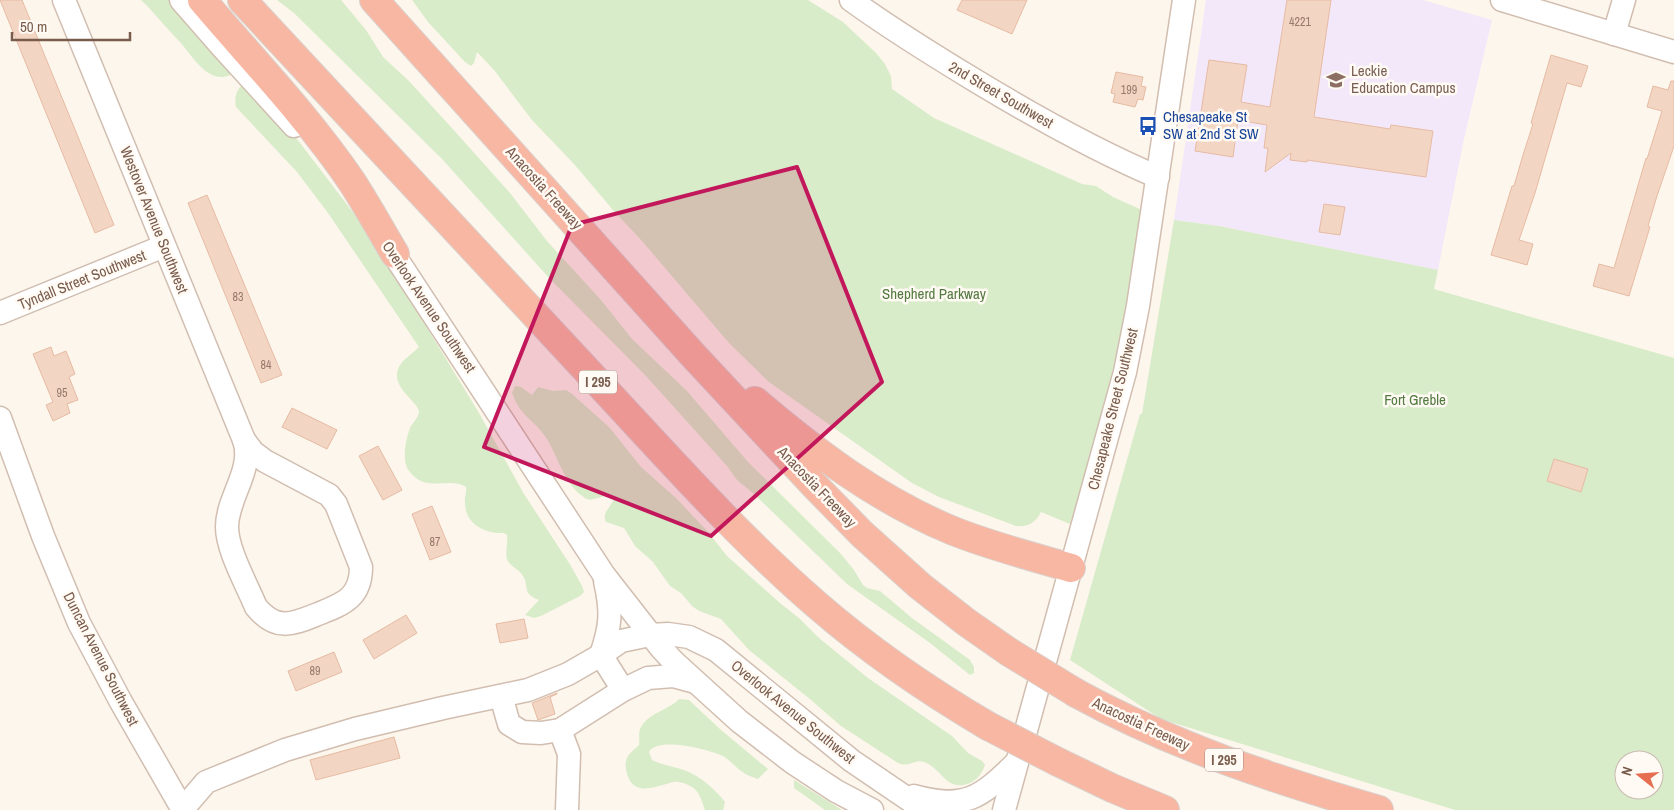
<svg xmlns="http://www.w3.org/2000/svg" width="1674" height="810" font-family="'Archivo Narrow',sans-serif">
<rect width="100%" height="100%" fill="#fdf6ec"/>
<path fill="#f3e8fa" d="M1206,0H1423L1492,20L1464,139L1438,270L1219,226L1174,220Z"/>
<g fill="#d8ecc9" fill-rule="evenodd">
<path d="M141,0H169L232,71L230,75C209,85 192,56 181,43C167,29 155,13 141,0Z"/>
<path d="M277,0H341L366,30L383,57L409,81L460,137L510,193L547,241L601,300L632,339L687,391L748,462L841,554L854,570L863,585L867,588L880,591L912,618L970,660L974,667V673L970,675L930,643L847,584L754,494L737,480L727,466L646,376L550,279L442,159L294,13Z"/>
<path d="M412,0H808L843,22L876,53L885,64L891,76L892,89L934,118L1082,184L1096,186L1113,197L1142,210L1133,262L1130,303L1101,423L1070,524L1041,512C1035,523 1029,527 1016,526L939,497L912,483L769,382L729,343L642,241L613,210L574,164L532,120L494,70L477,52L474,63L471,66L465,62L428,22Z"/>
<path d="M241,86L249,88L297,139L371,236L479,413L524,494L571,566L582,586L584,592L580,596L541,616L534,618L525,615L539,600C521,593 530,587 523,576C519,569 509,566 507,559C505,554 508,541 507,535L504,533C485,534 465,524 465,503C464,497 467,493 466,487C449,476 426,494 409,471C401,461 406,437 411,426C414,422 418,417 419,413C420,403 396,392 397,374C398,362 411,355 419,347L328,213L297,172L236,107C234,99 236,91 241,86Z"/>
<path d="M1174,220L1219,226L1438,270L1434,289L1674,358V810H1455L1161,719L1070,660L1140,414H1142ZM1624,760H1654V790H1624Z"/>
<path d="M515,386L521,387L532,395L538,387L553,391L566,390L572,394L609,427L641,467L676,498L708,532L727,556L780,603L800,619L819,638L868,678L952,736L968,753L982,761L985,765C982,773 978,779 970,783C946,793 942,768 924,762C914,759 910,768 898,763L841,726L811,700L749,650L721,619L699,611L692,606L681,593L670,586L653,562L635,546L624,528L606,522C601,512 612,507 614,498C605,491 594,504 585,498C564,485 558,455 545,436C533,419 520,416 512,393Z"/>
<path d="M679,699L689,700L721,730L768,769L758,779C754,777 748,776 744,773C736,768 731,761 723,756C709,750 658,736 649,752L652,760C664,766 679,767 691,773C704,780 716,790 725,802L723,810H705C702,802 700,792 692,787C687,784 679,781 673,782C657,786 634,798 627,774C623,758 628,755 639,745C640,739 638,734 640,729C648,712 668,711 679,699Z"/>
<path d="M794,780L842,810H825L794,788Z"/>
</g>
<g fill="#f3d5c3" stroke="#e6bba3">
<path d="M0,0H22L114,225L95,233Z"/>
<path d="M962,0H1027L1012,34L957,10Z"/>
<path d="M1287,0H1331L1314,117L1390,129L1391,125L1433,131L1426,177L1307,160V162L1290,160L1291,153L1265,172L1268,148H1264L1267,125L1238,120L1233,157L1195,151L1209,60L1247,65L1241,102L1270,107Z"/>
<path d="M1551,55L1588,66L1581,87L1567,83L1535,193L1519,240L1533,244L1527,265L1491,255L1512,186H1514L1523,155L1533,124L1531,123Z"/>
<path d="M1116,72L1143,77L1141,86L1146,87L1143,100L1138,99L1135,107L1113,102L1115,94L1111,93Z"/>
<path d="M1671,81H1674V146L1657,196L1648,226L1650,227L1629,296L1593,286L1599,264L1614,268L1646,158L1647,159L1662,111L1647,107L1653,86L1668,90Z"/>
<path d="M207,195L282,375L261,383L188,203Z"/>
<path d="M1324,204L1345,207L1340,235L1319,232Z"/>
<path d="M51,347L54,356L66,351L75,374L69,377L78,400L67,404L70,413L53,421L46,405L53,402L33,354Z"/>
<path d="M292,408L337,430L327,449L282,427Z"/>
<path d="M378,446L402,490L383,500L359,456Z"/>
<path d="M1554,459L1588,469L1581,492L1547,481Z"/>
<path d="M432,506L451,552L430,560L412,514Z"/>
<path d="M406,615L417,633L374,659L363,640Z"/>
<path d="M524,619L528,638L500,643L496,624Z"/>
<path d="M334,652L342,672L296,691L288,671Z"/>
<path d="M557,693V694L550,697L555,714L538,720L532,703Z"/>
<path d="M394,737L400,758L316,780L310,760Z"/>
</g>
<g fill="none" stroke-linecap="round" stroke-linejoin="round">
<g stroke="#d1beb0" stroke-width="25">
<g id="minor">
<path d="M64,0L244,440"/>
<path d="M181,0L222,47L294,126"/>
<path d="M851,0C891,29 933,55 976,81C1034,116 1094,150 1158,177"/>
<path d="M1502,0L1674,52"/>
<path d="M1614,34L1624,0"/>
<path d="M385,241L604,575L661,648L674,662L739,721L792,762L836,791L872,810"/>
<path d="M0,313L164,246"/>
<path d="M0,418L43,536L79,623L121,702L183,810"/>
<path d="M244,440L253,452L265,461L329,495L336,504L361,567C361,598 343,604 318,614C293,624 277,632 256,607C247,585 227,550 227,527C227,497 254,470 244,440Z"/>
<path d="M605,581C612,612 611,625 601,655L623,690"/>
<path d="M501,696L509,724L522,732L541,733L560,730L623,690L648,678L673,676L695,682"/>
<path d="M560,730L569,754L567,810"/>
<path d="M914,796C965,810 980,798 1016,763"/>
<path d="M182,810L206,782L285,750L355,729L443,708L528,690L568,674L601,655L621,641L650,635L668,634L689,637L716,650L852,761L911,801L929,810"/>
<path d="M1004,810L1125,372L1138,306L1184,0"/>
</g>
</g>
<g stroke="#dad1cd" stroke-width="30">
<g id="highway">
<path d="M202,0C252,59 306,115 350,179C366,203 380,229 395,254"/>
<path d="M242,0C359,125 475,252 592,376C665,454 736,535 817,605C870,651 927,690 988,726"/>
<path d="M374,0L692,354L815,486L862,534L920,586L966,622L1009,652"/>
<path d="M755,401C816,453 877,499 951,530C990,546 1031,556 1071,568"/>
<path d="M1076,693C1173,746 1273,779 1379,810"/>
<path d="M1058,762L1112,788L1165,810"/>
</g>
</g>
<use href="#minor" stroke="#fff" stroke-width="22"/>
<use href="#highway" stroke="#f7b7a3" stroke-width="28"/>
<g stroke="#dad1cd" stroke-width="30" stroke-linecap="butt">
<g id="highway-bridge">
<path d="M1009,652L1076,693"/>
<path d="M988,726L1058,762"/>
</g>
</g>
<use href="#highway-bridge" stroke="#f7b7a3" stroke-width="28"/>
</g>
<path fill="#c2185b" fill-opacity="0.2" stroke="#c2185b" stroke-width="4" stroke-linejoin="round" d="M797,167L882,382L711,536L484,447L572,225Z"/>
<defs>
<g id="school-bare" transform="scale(1.5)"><path d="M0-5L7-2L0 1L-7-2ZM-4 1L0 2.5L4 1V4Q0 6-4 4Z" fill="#8d6e63" stroke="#fffaf3" stroke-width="2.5" paint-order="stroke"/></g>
<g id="bus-bare" transform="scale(1.5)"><path d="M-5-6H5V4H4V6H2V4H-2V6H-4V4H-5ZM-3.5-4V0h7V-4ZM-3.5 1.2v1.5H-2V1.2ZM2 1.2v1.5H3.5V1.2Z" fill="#1a4fb4" stroke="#fffaf3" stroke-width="2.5" paint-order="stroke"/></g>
</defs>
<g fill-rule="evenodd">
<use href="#school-bare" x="1336" y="80"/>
<use href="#bus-bare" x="1148" y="126"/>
</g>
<g text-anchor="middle" stroke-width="5" stroke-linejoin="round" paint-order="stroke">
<g font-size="12" fill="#987a6a">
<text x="1300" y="26">4221</text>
<text x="1129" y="94">199</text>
<text x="238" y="301">83</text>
<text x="266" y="369">84</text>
<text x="62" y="397">95</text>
<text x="435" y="546">87</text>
<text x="315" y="675">89</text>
</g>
<g fill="#fffaf3" stroke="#a28b7f" stroke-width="1">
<rect x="579" y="370.5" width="38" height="23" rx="4"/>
<rect x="1205" y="748.5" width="38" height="23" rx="4"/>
</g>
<g font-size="14" font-weight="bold" fill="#7a5c4d">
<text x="598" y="387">I 295</text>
<text x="1224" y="765">I 295</text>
</g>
<g font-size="15" fill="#785e54" stroke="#fffaf3" text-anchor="start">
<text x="1351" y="76">Leckie<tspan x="1351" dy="17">Education Campus</tspan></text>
</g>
<g font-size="15" fill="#7a5c4d" stroke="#fffaf3">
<text transform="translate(1001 95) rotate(30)" y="5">2nd Street Southwest</text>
<text transform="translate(544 188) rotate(48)" y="5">Anacostia Freeway</text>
<text transform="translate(154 220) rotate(68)" y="5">Westover Avenue Southwest</text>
<text transform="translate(82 280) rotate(-22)" y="5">Tyndall Street Southwest</text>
<text transform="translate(429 307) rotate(56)" y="5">Overlook Avenue Southwest</text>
<text transform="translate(1113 409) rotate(-76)" y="5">Chesapeake Street Southwest</text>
<text transform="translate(817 487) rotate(46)" y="5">Anacostia Freeway</text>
<text transform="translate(101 659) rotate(63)" y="5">Duncan Avenue Southwest</text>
<text transform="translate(793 712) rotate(39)" y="5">Overlook Avenue Southwest</text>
<text transform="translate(1141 724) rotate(25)" y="5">Anacostia Freeway</text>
</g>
<g font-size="15" fill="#164399" stroke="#fffaf3" text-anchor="start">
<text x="1163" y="122">Chesapeake St<tspan x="1163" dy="17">SW at 2nd St SW</tspan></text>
</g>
<g font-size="15" fill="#537a41" stroke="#fffaf3">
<text x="934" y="299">Shepherd Parkway</text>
<text x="1415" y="405">Fort Greble</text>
</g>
</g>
<g transform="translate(1639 775) rotate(287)"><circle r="24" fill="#fffaf3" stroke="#cabbb1"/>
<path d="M0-4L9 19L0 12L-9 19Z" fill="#e76f51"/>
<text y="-8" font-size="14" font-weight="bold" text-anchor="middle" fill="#7a5c4d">N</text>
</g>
<path d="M12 32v8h118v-8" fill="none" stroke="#7a5c4d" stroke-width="2.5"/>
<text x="20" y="32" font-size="15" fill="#7a5c4d" stroke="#fffaf3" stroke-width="4" paint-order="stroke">50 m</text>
</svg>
